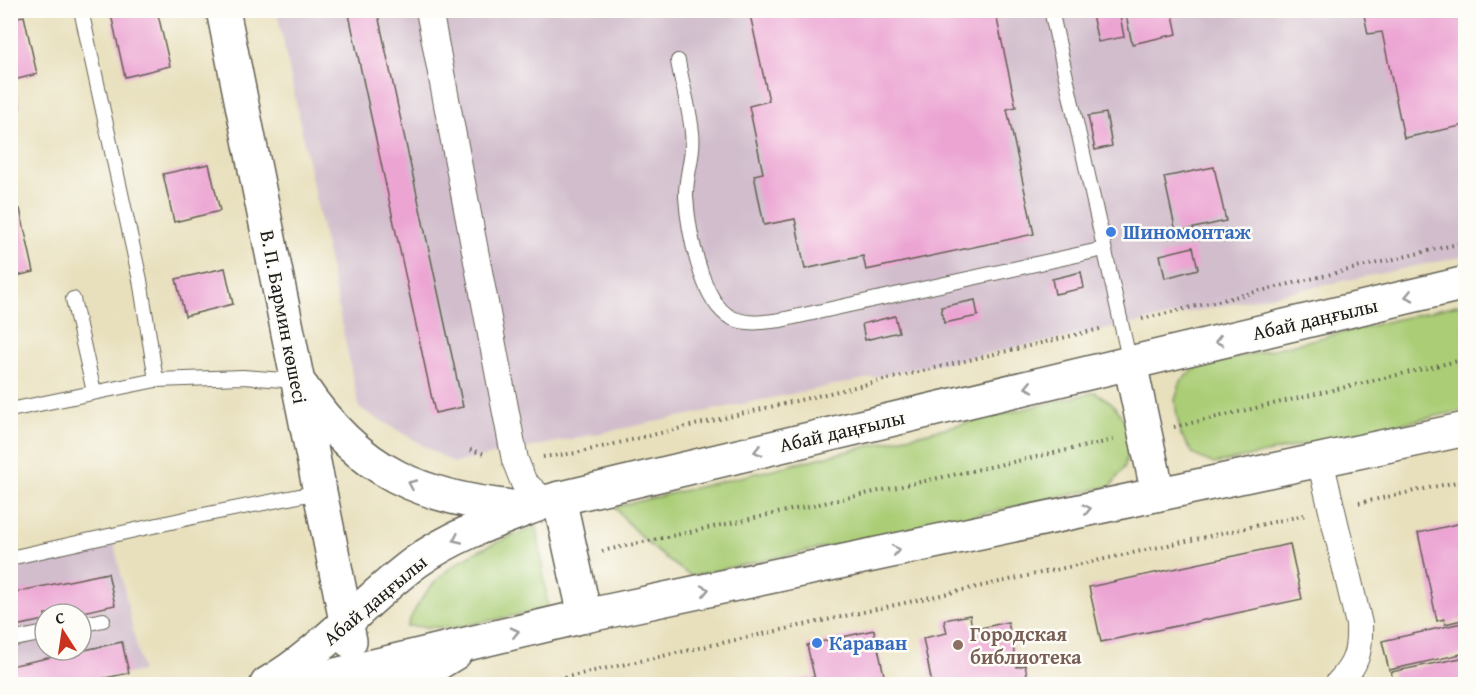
<svg xmlns="http://www.w3.org/2000/svg" width="1476" height="695" font-family="'Gentium Book Plus',serif">
<rect width="100%" height="100%" fill="#fdfcf7"/>
<filter id="ink" filterUnits="userSpaceOnUse"><feTurbulence type="fractalNoise" baseFrequency=".0167" numOctaves="2"/><feDisplacementMap in="SourceGraphic" scale="12" xChannelSelector="R" yChannelSelector="G"/><feConvolveMatrix kernelMatrix="1 2 1 2 8 2 1 2 1" color-interpolation-filters="sRGB"/></filter>
<filter id="wash" filterUnits="userSpaceOnUse"><feTurbulence type="fractalNoise" baseFrequency=".008" numOctaves="4" result="noise"/><feDisplacementMap in="SourceGraphic" scale="24" xChannelSelector="R" yChannelSelector="G"/><feGaussianBlur stdDeviation="1.35" result="paint"/><feColorMatrix in="noise" values="0 0 0 0 0 0 0 0 0 0 0 0 0 0 0 0 0 1.4 0 .05"/><feComposite in="paint" operator="in"/></filter>
<g filter="url(#wash)">
<rect width="100%" height="100%" fill="#e8e0bd"/>
<g fill="#d1bdcc" fill-rule="evenodd">
<path d="M277,11H1465V256L454,463L359,408Z"/>
<path d="M114,543L142,671L80,684H11L10,566ZM45,614H81V650H45Z"/>
</g>
<g fill="#aacd76" stroke="#637449" stroke-width="1.5">
<path d="M1465,303V410L1214,464L1194,455L1181,435L1177,416L1175,400L1181,381L1195,368Z"/>
<path d="M1095,392L1112,403L1125,421L1129,449L1124,468L1111,486L691,576C660,556 638,537 615,507Z"/>
<path d="M537,526L548,609L452,628L407,626C434,563 478,550 537,526Z"/>
</g>
<g id="blocks">
<g fill="#eca5d3">
<path d="M110,10H157L170,66L125,77Z"/>
<path d="M348,10H377L463,407L435,413Z"/>
<path d="M749,10H995L1016,107L1007,109L1034,234L866,270L863,256L805,269L795,219L764,225L754,175L763,173L749,106L769,101Z"/>
<path d="M1091,10H1119L1124,37L1098,42Z"/>
<path d="M1125,10H1172L1177,34L1132,44Z"/>
<path d="M1363,10H1466V125L1404,138L1382,32L1368,34Z"/>
<path d="M24,16L37,74L14,80L20,108L10,111V18Z"/>
<path d="M1106,113L1112,146L1095,150L1088,116Z"/>
<path d="M209,164L220,211L174,222L163,174Z"/>
<path d="M1214,167L1226,221L1176,232L1164,177Z"/>
<path d="M20,209L34,272L12,277L13,282L10,283V212Z"/>
<path d="M1193,247L1198,269L1165,278L1160,255Z"/>
<path d="M225,268L233,304L185,316L176,279Z"/>
<path d="M1081,272L1084,288L1055,294L1052,279Z"/>
<path d="M975,300L978,316L944,323L941,307Z"/>
<path d="M895,316L899,332L865,340L862,324Z"/>
<path d="M1466,522V619L1445,624L1444,619L1437,621L1418,533Z"/>
<path d="M1290,544L1302,599L1101,642L1089,587Z"/>
<path d="M108,573L115,605L74,614H45V620L10,627V593Z"/>
<path d="M970,615L972,630L1008,622L1017,667L1025,665L1029,684H932L923,638L947,633L944,620Z"/>
<path d="M1466,622V653L1389,670L1382,641Z"/>
<path d="M874,630L886,684H816L807,645Z"/>
<path d="M122,642L129,673L77,684H10V666Z"/>
<path d="M1466,657V684H1394L1391,672Z"/>
<path d="M812,677L814,684H779V683Z"/>
</g>
</g>
</g>
<g filter="url(#ink)">
<use href="#blocks" fill-opacity="0" stroke="#636154" stroke-width="1.5"/>
<g fill="none" stroke-linecap="round" stroke-linejoin="round">
<g stroke="#636154" stroke-width="16">
<g id="lane">
<path d="M81,10L140,280L156,380L243,377L296,381"/>
<path d="M1051,10L1130,363"/>
<path d="M678,61C682,85 690,109 692,133C695,154 685,176 686,197C688,228 701,304 732,318C748,325 764,322 781,320L1104,249"/>
<path d="M73,299L94,392"/>
<path d="M10,410L156,380"/>
<path d="M10,558L198,516L319,492"/>
<path d="M81,625L103,620"/>
<path d="M10,640L45,633"/>
</g>
</g>
<g stroke="#636154" stroke-width="28">
<g id="street">
<path d="M429,10L515,460L524,483L545,502"/>
<path d="M1320,460L1359,624C1360,651 1357,664 1338,684"/>
</g>
</g>
<g stroke="#636154" stroke-width="36">
<g id="secondary">
<path d="M223,10L350,641"/>
<path d="M1130,363L1158,494"/>
<path d="M302,387C359,473 422,499 523,508"/>
<path d="M559,498L585,616"/>
<path d="M267,684C323,652 364,600 416,562C455,534 501,519 545,502L1466,283"/>
<path d="M297,684L585,616L1466,429"/>
<path d="M413,684L437,664L455,653"/>
</g>
</g>
<g stroke="#636154" stroke-width="4" stroke-dasharray="1.5 4.5" stroke-linecap="butt">
<path d="M1142,319L1466,242"/>
<path d="M1174,427L1466,359"/>
<path d="M470,450L485,454"/>
<path d="M543,457L576,453L1100,329"/>
<path d="M1359,503L1466,480"/>
<path d="M602,551L1114,440"/>
<path d="M535,684L1305,515"/>
</g>
<use href="#lane" stroke="#fff" stroke-width="14"/>
<use href="#street" stroke="#fff" stroke-width="26"/>
<use href="#secondary" stroke="#fff" stroke-width="33"/>
</g>
<defs><path id="oneway-chevron" d="M-2-3.5L2.5 0L-2 3.5" fill="none" stroke-width="1.6" stroke-linecap="round" stroke-linejoin="round" transform="scale(1.5)"/></defs>
<g stroke="#999">
<use href="#oneway-chevron" transform="translate(1409 296) rotate(167)"/>
<use href="#oneway-chevron" transform="translate(1219 341) rotate(167)"/>
<use href="#oneway-chevron" transform="translate(1029 387) rotate(167)"/>
<use href="#oneway-chevron" transform="translate(758 451) rotate(167)"/>
<use href="#oneway-chevron" transform="translate(412 484) rotate(-156)"/>
<use href="#oneway-chevron" transform="translate(1087 509) rotate(-12)"/>
<use href="#oneway-chevron" transform="translate(457 539) rotate(155)"/>
<use href="#oneway-chevron" transform="translate(896 550) rotate(-12)"/>
<use href="#oneway-chevron" transform="translate(705 590) rotate(-12)"/>
<use href="#oneway-chevron" transform="translate(515 632) rotate(-13)"/>
</g>
</g>
<g fill="#3f7fe0" stroke="#fdfcf7" stroke-width="2">
<circle cx="1111" cy="232" r="6"/>
<circle cx="817" cy="643" r="6"/>
</g>
<circle fill="#8d6e63" stroke="#fdfcf7" stroke-width="2" cx="958" cy="645" r="6"/>
<g text-anchor="middle" stroke-width="5" stroke-linejoin="round" paint-order="stroke">
<g font-size="20" font-weight="bold" fill="#366cbe" stroke="#fdfcf7" text-anchor="start">
<text x="1123" y="239">Шиномонтаж</text>
<text x="829" y="650">Караван</text>
</g>
<g font-size="20" fill="#1c1c1c" stroke="#fdfcf7">
<text transform="translate(284 317) rotate(79)" y="7">В. П. Бармин көшесі</text>
<text transform="translate(1315 319) rotate(-13)" y="7">Абай даңғылы</text>
<text transform="translate(842 431) rotate(-13)" y="7">Абай даңғылы</text>
<text transform="translate(375 600) rotate(-40)" y="7">Абай даңғылы</text>
</g>
<g font-size="20" font-weight="bold" fill="#785e54" stroke="#fdfcf7" text-anchor="start">
<text x="970" y="641">Городская<tspan x="970" dy="23">библиотека</tspan></text>
</g>
</g>
<rect width="1476" height="695" fill="none" stroke="#fdfcf7" stroke-width="36"/>
<g transform="translate(63 632) rotate(348)"><circle r="28" fill="#fdfcf7" stroke="#a3a29f" stroke-width="1.5"/>
<path d="M0-4.5L10 22L0 15L-10 22Z" fill="#c8321e"/>
<text y="-9" font-size="16" font-weight="bold" text-anchor="middle" fill="#1c1c1c">С</text>
</g>
</svg>
